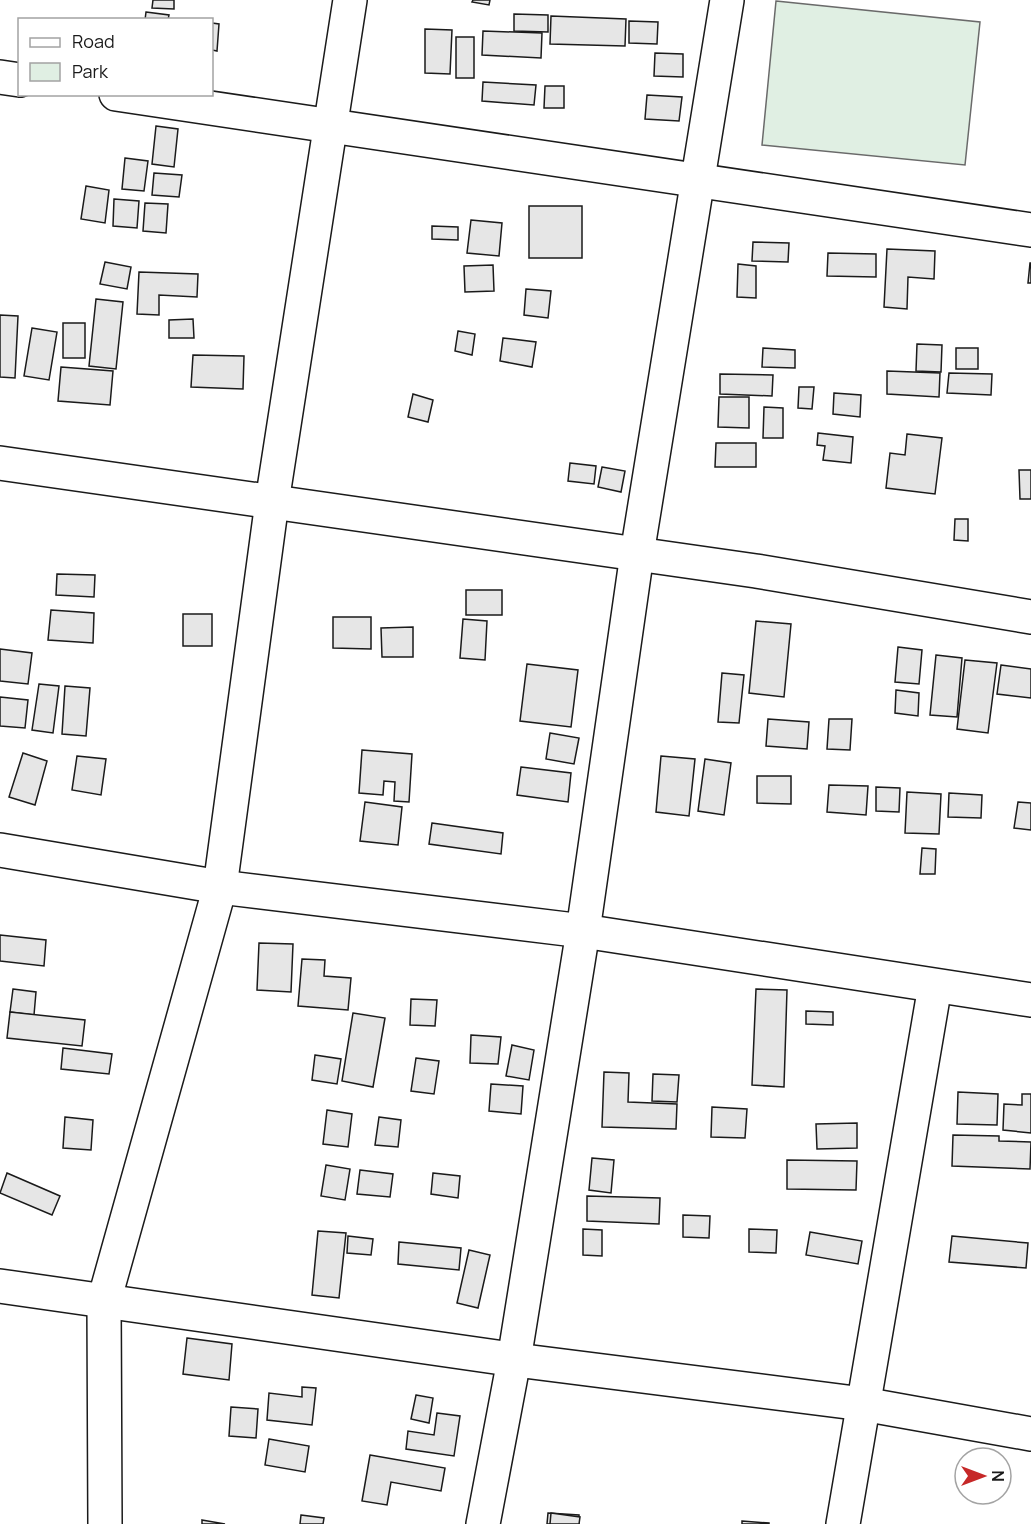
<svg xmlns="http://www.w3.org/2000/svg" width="1031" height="1524" font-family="Manrope,sans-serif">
<rect width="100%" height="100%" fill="#fff"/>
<path fill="#e0efe3" stroke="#6a6a6a" stroke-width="1.5" d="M776,1L980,22L965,165L762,145Z"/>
<g fill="#e6e6e6" stroke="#1a1a1a" stroke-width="1.5">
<path d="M153,0H174V9L152,8Z"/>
<path d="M473,0H490L489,5L472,2Z"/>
<path d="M146,12L169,15L168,20H145Z"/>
<path d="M514,14L548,15V32L514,31Z"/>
<path d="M551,16L626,19L625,46L550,44Z"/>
<path d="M629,21L658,22L657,44L629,43Z"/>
<path d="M212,23L219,24L217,51L212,50Z"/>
<path d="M425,29L452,30L450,74L425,73Z"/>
<path d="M483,31L542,33L541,58L482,55Z"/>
<rect x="456" y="37" width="18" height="41"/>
<path d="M655,53L683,54V77L654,76Z"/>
<path d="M483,82L536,85L534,105L482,101Z"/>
<path d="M545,86H564V108H544Z"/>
<path d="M647,95L682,97L679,121L645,119Z"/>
<path d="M156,126L178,129L174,167L152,164Z"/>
<path d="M125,158L148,161L144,191L122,189Z"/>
<path d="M154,173L182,175L179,197L152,195Z"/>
<path d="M86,186L109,190L105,223L81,219Z"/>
<path d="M114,199L139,201L137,228L113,226Z"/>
<path d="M145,203L168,204L166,233L143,231Z"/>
<rect x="529" y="206" width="53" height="52"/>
<path d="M471,220L502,223L499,256L467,253Z"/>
<path d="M432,226L458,227V240L432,239Z"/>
<path d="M753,242L789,243L788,262L752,261Z"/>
<path d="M887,249L935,251L934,279L908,277L907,309L884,307Z"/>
<path d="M828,253L876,254V277L827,276Z"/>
<path d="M105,262L131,267L127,289L100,284Z"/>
<path d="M1030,263H1031V283H1028Z"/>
<path d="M738,264L756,266V298L737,297Z"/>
<path d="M493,265L494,291L465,292L464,266Z"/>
<path d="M139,272L198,274L197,297L159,295V315L137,314Z"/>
<path d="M526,289L551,291L548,318L524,315Z"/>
<path d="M96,299L123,302L116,369L89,366Z"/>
<path d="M0,315L18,316L15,378L0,377Z"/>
<path d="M193,319L194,338H169V320Z"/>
<rect x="63" y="323" width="22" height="35"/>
<path d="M32,328L57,332L49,380L24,376Z"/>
<path d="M458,331L475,334L472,355L455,351Z"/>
<path d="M503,338L536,342L532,367L500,361Z"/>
<path d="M917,344L942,345L941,372L916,371Z"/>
<path d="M763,348L795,350V368L762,367Z"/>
<rect x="956" y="348" width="22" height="21"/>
<path d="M193,355L244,356L243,389L191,387Z"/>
<path d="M61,367L113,371L110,405L58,401Z"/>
<path d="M887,371L940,373L939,397L887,394Z"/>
<path d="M949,373L992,374L991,395L947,393Z"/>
<path d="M720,374L773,375L772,396L720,394Z"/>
<path d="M799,387H814L812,409L798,408Z"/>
<path d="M834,393L861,395L860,417L833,414Z"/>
<path d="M413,394L433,400L428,422L408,417Z"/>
<path d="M719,397H749V428L718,427Z"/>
<path d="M764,407L783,408V438H763Z"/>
<path d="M818,433L853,437L851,463L823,460L825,446L817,445Z"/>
<path d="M907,434L942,438L935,494L886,488L890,453L905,455Z"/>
<path d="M716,443H756V467H715Z"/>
<path d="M570,463L596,466L594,484L568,481Z"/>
<path d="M602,467L625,471L621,492L598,487Z"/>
<path d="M1019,470H1031V499H1020Z"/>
<path d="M955,519H968V541L954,540Z"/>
<path d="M57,574L95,575L94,597L56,595Z"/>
<rect x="466" y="590" width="36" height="25"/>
<path d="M51,610L94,613L93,643L48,640Z"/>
<rect x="183" y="614" width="29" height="32"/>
<path d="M333,617H371V649L333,648Z"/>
<path d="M463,619L487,621L485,660L460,658Z"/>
<path d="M756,621L791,624L784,697L749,693Z"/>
<path d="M413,627V657H382L381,628Z"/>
<path d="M898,647L922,650L919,684L895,682Z"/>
<path d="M0,649L32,653L28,684L0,681Z"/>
<path d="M936,655L962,658L957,717L930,715Z"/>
<path d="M965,660L997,663L988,733L957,729Z"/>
<path d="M527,664L578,670L571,727L520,721Z"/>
<path d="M1001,665L1031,669V698L997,694Z"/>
<path d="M722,673L744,675L739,723L718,722Z"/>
<path d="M39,684L59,686L53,733L32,730Z"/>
<path d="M65,686L90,688L86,736L62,734Z"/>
<path d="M896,690L919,693L918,716L895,713Z"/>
<path d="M0,697L28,700L25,728L0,726Z"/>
<path d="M768,719L809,722L807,749L766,746Z"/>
<path d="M829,719H852L850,750L827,749Z"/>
<path d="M550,733L579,738L574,764L546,759Z"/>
<path d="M362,750L412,754L409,802L394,801L395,782L384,781L383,795L359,793Z"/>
<path d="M23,753L47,761L35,805L9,797Z"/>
<path d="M77,756L106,759L101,795L72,790Z"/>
<path d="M661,756L695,759L689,816L656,812Z"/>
<path d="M705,759L731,763L724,815L698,811Z"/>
<path d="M521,767L571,773L568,802L517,795Z"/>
<path d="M757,776H791V804L757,803Z"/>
<path d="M829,785L868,786L866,815L827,812Z"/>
<path d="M876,787L900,788L899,812L876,811Z"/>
<path d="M907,792L941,794L939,834L905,833Z"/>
<path d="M949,793L982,795L981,818L948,817Z"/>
<path d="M365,802L402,807L398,845L360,841Z"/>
<path d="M1018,802L1031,803V830L1014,828Z"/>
<path d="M432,823L503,833L501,854L429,844Z"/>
<path d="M922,848L936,849L935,874H920Z"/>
<path d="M0,935L46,940L44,966L0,961Z"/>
<path d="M259,943L293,944L291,992L257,990Z"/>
<path d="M302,959L325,960L324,976L351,978L348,1010L298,1006Z"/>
<path d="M13,989L36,992L34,1015L10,1012Z"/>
<path d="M756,989L787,990L784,1087L752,1085Z"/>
<path d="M411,999L437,1000L435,1026L410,1025Z"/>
<path d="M806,1011L833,1012V1025L806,1024Z"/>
<path d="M10,1012L85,1020L82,1046L7,1038Z"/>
<path d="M353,1013L385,1018L373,1087L342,1081Z"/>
<path d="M471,1035L501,1037L498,1064L470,1063Z"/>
<path d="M512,1045L534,1050L529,1080L506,1076Z"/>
<path d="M63,1048L112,1054L109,1074L61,1069Z"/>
<path d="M315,1055L341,1059L337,1084L312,1080Z"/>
<path d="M416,1058L439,1061L434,1094L411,1091Z"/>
<path d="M604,1072L629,1073L628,1102L677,1104L676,1129L602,1127Z"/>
<path d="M653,1074L679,1075L677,1102L652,1101Z"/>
<path d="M491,1084L523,1086L521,1114L489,1111Z"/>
<path d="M958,1092L998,1094L997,1125L957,1124Z"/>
<path d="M1022,1094H1031V1133L1003,1130L1004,1104L1022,1105Z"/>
<path d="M712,1107L747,1109L745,1138L711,1137Z"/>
<path d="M327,1110L352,1114L348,1147L323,1144Z"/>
<path d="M65,1117L93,1120L91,1150L63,1148Z"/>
<path d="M379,1117L401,1120L398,1147L375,1145Z"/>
<path d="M857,1123V1148L817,1149L816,1124Z"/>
<path d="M953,1135L999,1136V1141L1031,1142L1030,1169L952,1166Z"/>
<path d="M592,1158L614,1160L611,1193L589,1190Z"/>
<path d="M787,1160L857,1161L856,1190L787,1189Z"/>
<path d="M326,1165L350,1169L345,1200L321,1196Z"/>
<path d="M360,1170L393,1174L390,1197L357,1194Z"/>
<path d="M7,1173L60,1196L52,1215L0,1193Z"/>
<path d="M433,1173L460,1176L458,1198L431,1194Z"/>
<path d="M587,1196L660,1198L659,1224L587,1221Z"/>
<path d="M683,1215L710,1216L709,1238L683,1237Z"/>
<path d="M583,1229L602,1230V1256L583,1255Z"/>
<path d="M749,1229L777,1230L776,1253L749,1252Z"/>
<path d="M318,1231L346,1233L339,1298L312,1295Z"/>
<path d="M810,1232L862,1241L858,1264L806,1255Z"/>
<path d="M348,1236L373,1239L371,1255L347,1253Z"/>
<path d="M952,1236L1028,1243L1026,1268L949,1262Z"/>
<path d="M399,1242L461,1248L459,1270L398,1264Z"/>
<path d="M469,1250L490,1255L478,1308L457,1303Z"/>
<path d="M187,1338L232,1344L229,1380L183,1374Z"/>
<path d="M302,1387L316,1388L312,1425L267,1420L269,1393L302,1397Z"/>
<path d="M416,1395L433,1398L429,1423L411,1419Z"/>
<path d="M231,1407L258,1409L256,1438L229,1436Z"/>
<path d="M437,1413L460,1416L454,1456L406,1449L408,1431L434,1435Z"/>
<path d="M269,1439L309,1446L305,1472L265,1465Z"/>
<path d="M370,1455L445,1468L441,1491L391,1482L387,1505L362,1501Z"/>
<path d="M548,1513L579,1515V1524H547Z"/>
<path d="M551,1513L580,1517L579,1524H550Z"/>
<path d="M301,1515L324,1518L323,1524H300Z"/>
<path d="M202,1520L225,1524H202Z"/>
<path d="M742,1521L769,1523V1524H742Z"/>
</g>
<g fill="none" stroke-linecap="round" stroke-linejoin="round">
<g stroke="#1a1a1a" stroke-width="36">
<g id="street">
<path d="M0,77L20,80"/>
<path d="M116,94L1031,230"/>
<path d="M0,463L756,571L1031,617"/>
<path d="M0,850L220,887L583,931L1031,1000"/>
<path d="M0,1286L524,1361L863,1404L1031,1434"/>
<path d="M105,1524L104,1301L220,887L272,502L350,0"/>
<path d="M483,1524L514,1360L583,931L637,554L727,0"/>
<path d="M843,1524L935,986"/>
</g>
</g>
<use href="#street" stroke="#fff" stroke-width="33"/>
</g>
<rect x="18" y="18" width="195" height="78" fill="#ffffff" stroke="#a3a3a3" stroke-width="1.5"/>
<rect x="30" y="38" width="30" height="9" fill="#ffffff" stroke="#a3a3a3" stroke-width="1.5"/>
<text x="72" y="48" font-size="18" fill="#1a1a1a">Road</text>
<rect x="30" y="63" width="30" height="18" fill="#e0efe3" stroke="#a3a3a3" stroke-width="1.5"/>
<text x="72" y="78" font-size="18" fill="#1a1a1a">Park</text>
<g transform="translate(983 1476) rotate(90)"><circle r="28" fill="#ffffff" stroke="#a3a3a3" stroke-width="1.5"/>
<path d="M0-4.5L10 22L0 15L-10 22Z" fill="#c62828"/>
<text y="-9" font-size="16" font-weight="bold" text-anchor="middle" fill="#1a1a1a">N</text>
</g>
</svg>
